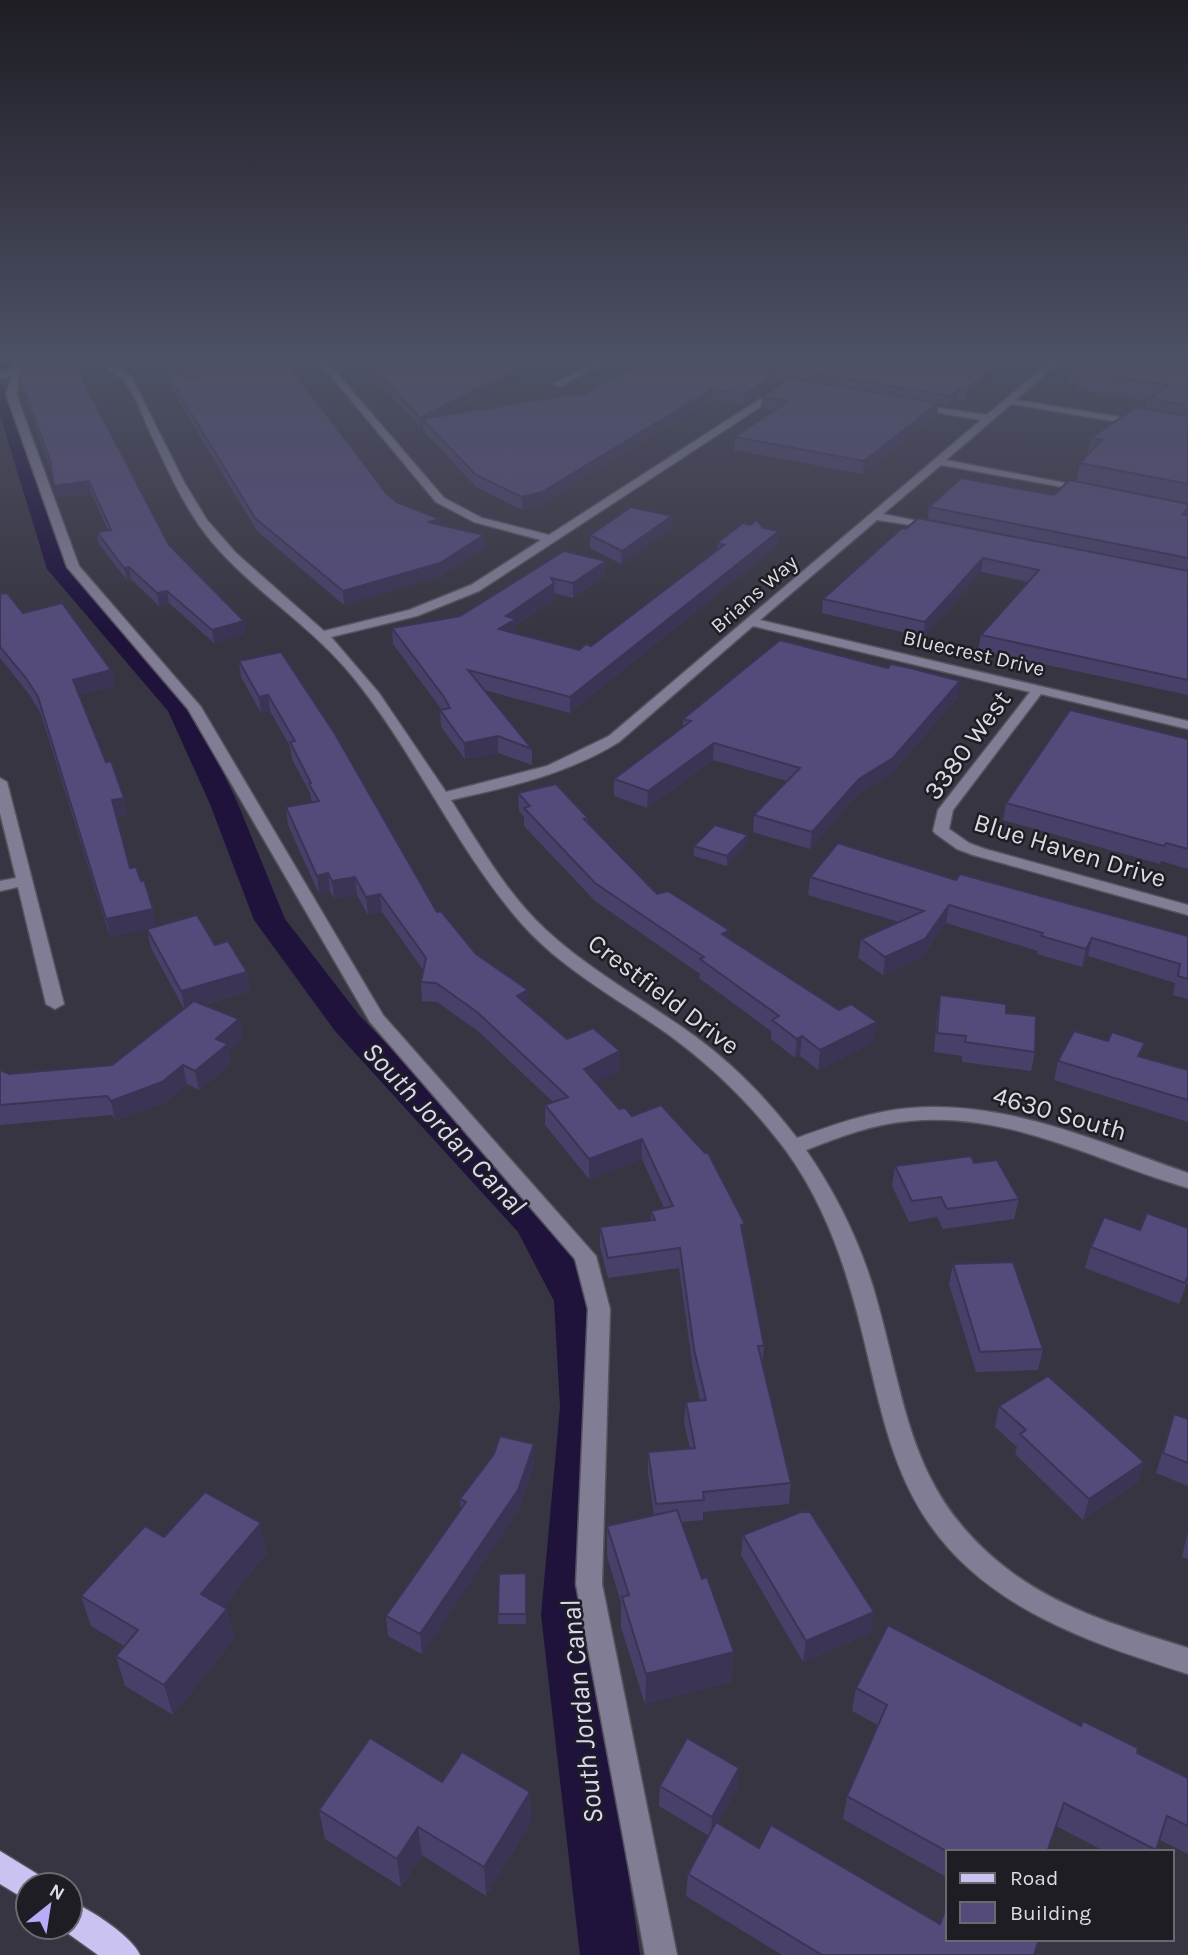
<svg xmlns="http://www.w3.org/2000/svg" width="1188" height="1955" font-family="Karla,sans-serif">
<rect width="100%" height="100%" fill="#373541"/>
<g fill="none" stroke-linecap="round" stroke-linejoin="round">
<g fill="#1f133c" fill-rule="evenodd">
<path d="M0,358H15L11,368H0Z"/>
<path d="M0,385L10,390L69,567L193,709L238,804L285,919L359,1015L548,1213L596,1301L604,1407L591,1615L640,1955H580L541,1615L560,1407L554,1301L518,1232L335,1031L254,920L210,804L168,711L47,569L0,415Z"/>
</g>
<g stroke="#55535e" stroke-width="3">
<g id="minor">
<path d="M15,358H23V365L44,358H56L23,371L16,394L79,566L201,707L383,1015L596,1256L610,1309L602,1584L677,1955H645L576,1584L588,1309L575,1259L370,1022L188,709L67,567L6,394L13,375L0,379V373L15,368Z"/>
<path d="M69,358H83L113,365L131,376L184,482L207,520L236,553L324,631L409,610L471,585L541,540L474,522L436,502L316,358H324L444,498L482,518L549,535L777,388H783V392L479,591L417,616L331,637L379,693L446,792L547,766L609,736L981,420L916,409L913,408V404L987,415L1054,358H1063L1016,400L1188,428V434L1011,404L946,460L1086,487L1090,488V492L941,465L883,514L938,525V529L877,520L760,620L1188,721V729L1041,694L953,810L949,829L969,843L985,849L1188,905V915L973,855L957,849L936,834L933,831L938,810L1030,692L753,626L619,742C567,774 510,787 451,800C479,844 506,893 545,929C590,971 646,1001 696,1037C734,1065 768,1100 797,1138C833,1125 871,1111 910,1108C1007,1100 1099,1142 1188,1173V1188C1095,1161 1009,1111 909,1121C873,1124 839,1137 806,1150C835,1192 858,1238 873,1287C908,1404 906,1495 1014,1574C1065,1611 1128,1629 1188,1648V1674C1092,1643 988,1610 928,1522C895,1474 882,1416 869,1361C852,1287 832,1215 787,1152C753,1106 711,1065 665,1032C613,996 555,965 515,916C453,842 414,752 353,677C312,626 254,592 211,541C184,508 167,468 149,430C142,415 136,395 125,382C112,365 85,366 69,358Z"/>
<path d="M603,358H613L561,386L553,384Z"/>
<path d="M629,358H648L675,364L671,367Z"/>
<path d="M0,778L7,782L64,1004L55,1009L46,1004L18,887L0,891V881L16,878L0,813Z"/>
</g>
</g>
<g stroke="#55535e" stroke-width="3">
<g id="major">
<path d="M0,1851L39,1875L43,1885H28V1901L0,1884Z"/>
<path d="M70,1901C90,1909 132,1936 140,1955H98L59,1927H70Z"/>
</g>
</g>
<use href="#minor" fill="#817d94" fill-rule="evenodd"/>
<use href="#major" fill="#cac3f1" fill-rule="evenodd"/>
</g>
<g fill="#484069">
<path d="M145,358H283L387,494L396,502L440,525L484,535V548L440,576L344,605L257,531L168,383L166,372L171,373Z"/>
<path d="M356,358H558L447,415L580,396L651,358H1016L965,400L957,399L948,406L938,404L937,415L863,474L734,450L735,437L774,411L761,408L762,397L789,379L774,377L773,386L744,405L712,399L542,504L522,510L476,487L423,430V427L421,428Z"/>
<path d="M1077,358H1188V695L978,650L981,635L1028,582L981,572L923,637L822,613L823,599L906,529L928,519L929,507L1054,495L1076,482L1080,463L1088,454L1091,438L1146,409L1148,401L1076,390L1077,383L1067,382L1070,363Z"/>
<path d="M109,374L81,378L169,545L244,621L246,633L214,643L169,603L159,606L131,579L127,580L99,544L97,532L108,530L91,493L56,497L51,470L24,394L21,395L19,385Z"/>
<path d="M672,516L671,529L621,564L590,548V535Z"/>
<path d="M717,543L778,545L570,713L484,690L532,749V765L498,753L465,759L441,727L440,710H442L393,644L392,628L460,616L564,551L605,575L573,598L554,593L555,598L516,625V633L579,650L591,646L717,550Z"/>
<path d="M0,594L23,613L111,670L115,686L79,695L106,762L124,798L127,815L116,817L130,868L156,926L215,945L247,972L250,991L204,1005L239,1019L243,1039L229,1050L231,1064L199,1090L187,1084L166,1102L115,1121L112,1115L0,1125V1070L9,1074L112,1065L184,1009L151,948L147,929L110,937L41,714L29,694L0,658Z"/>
<path d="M281,652L437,912L476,954L529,1006L567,1039L620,1071L596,1082L619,1109L744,1241L764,1346L762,1365L791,1483L789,1504L703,1512V1520L682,1522L702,1579L734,1652L731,1682L645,1704L621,1627V1603L607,1556V1526L654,1515L648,1473V1452L690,1449L684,1422L686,1402L700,1400L693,1369L679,1268L608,1278L600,1247V1227L651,1221V1211L664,1208L642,1159L589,1179L545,1125V1105L553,1102L478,1031L437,1002L422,1001L421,982L424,971L382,912L368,915L357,895L334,899L330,891L319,894L288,825L286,807L312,803L310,793L292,759L290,746L270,711L261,713L241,677L239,661Z"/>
<path d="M958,697L891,774L857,795L810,849L753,832L754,815L787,781L713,760L647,808L614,796V779L683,727V719Z"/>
<path d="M1188,739V869L1161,861L1160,864L1003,820L1006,803Z"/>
<path d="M518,793L588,818V823L657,894L729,930L728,938L874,1042L818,1070L800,1056L795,1058L771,1039V1031L699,978L700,974L595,901L524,826V817L519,811Z"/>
<path d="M748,835L747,844L727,866L694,856V846Z"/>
<path d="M810,877L956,880L1188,936V999L1173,995L1175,983L1088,956L1082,967L1037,954L1038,951L946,923L922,957L883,975L858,958L861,939L899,922L808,895Z"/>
<path d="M940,995L1006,1013L1035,1052L1031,1071L962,1062V1056L934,1052L937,1015Z"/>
<path d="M1141,1057L1188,1070V1122L1054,1080L1058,1061Z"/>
<path d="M974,1163L1019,1199L1014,1219L943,1229L937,1217L909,1222L892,1186L895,1166Z"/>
<path d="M1188,1228V1284L1187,1283L1179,1304L1085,1268L1091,1247L1140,1230Z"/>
<path d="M953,1264L1043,1349L1038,1370L976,1372L949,1284Z"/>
<path d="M999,1406L1144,1462L1137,1483L1083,1520L1015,1454L1017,1447L995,1427Z"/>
<path d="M1174,1414L1188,1419V1486L1156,1473Z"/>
<path d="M534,1464L519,1509L422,1654L388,1636L386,1616L461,1509L460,1499Z"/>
<path d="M1188,1531V1559L1182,1557Z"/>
<path d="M743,1535L871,1633L803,1662L741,1555Z"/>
<path d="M164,1537L267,1553L223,1607L227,1609L234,1639L173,1715L125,1686L116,1656L124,1646L91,1626L81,1596Z"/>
<path d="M527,1584L526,1624H498V1614Z"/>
<path d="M856,1688L1081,1726L1188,1778V1854L1160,1840L1156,1852H1106L1056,1826L948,1852V1878L843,1819L847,1796L878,1725L852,1711Z"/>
<path d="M739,1768L737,1788L718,1823L759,1848L940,1924L1034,1955H782L686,1896L688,1874L709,1836L659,1806L660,1786Z"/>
<path d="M442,1782L530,1792L531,1822L486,1896L422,1855L401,1887L325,1839L319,1810Z"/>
</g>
<g fill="#3b3455">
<path d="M11,358H14L12,366Z"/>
<path d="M25,358H36L26,361Z"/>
<path d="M539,358H558L428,425L422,419L423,427L421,428L420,418Z"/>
<path d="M1006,358H1016L965,400L966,390Z"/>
<path d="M108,364L109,374L78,379L77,369Z"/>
<path d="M774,376L773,386L744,405L745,394Z"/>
<path d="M22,384L24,394L21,395L19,385Z"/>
<path d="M712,389V399L542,504L522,510V497Z"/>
<path d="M959,389L957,399L948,406L950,396Z"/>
<path d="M938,403L937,415L863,474L864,461Z"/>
<path d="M89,481L91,493L56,497L54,486Z"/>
<path d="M672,516L671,529L621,564L622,551Z"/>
<path d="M440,519V532L428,522Z"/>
<path d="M779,531L778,545L570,713V697Z"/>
<path d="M484,535V548L440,576L344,605L343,591Z"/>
<path d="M983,558L981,572L923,637L925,622Z"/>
<path d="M606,561L605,575L573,598V583Z"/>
<path d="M129,567L131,579L127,580L124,568Z"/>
<path d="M554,583L555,598L516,625V634L499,629L506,616Z"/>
<path d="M167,591L169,603L159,606L157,593Z"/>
<path d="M244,621L246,633L214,643L212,630Z"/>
<path d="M111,670L115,686L76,696L73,680Z"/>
<path d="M960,681L958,697L891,774L857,795L810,849L812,832L859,779Z"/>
<path d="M268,695L270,711L261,713L259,697Z"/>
<path d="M498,736V753L465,759L464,743Z"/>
<path d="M714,743L713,760L647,808L648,791Z"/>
<path d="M124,798L127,815L115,817L112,800Z"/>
<path d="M748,835L747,844L727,866V856Z"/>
<path d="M328,873L330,891L319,894L317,876Z"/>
<path d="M355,877L357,895L334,899L332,881Z"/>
<path d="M380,894L382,912L368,915L366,897Z"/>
<path d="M949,905L946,923L922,957L883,975L885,957Z"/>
<path d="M153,909L157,927L110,937L106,919Z"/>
<path d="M729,930L728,949L722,934Z"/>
<path d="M1092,938L1088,956L1082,967L1086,949Z"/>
<path d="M247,972L250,991L185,1010L181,991Z"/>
<path d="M528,990L529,1009L517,996Z"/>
<path d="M239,1019L243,1039L229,1050L231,1064L199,1090L195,1071L216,1039Z"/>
<path d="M877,1022L874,1042L818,1070L820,1050Z"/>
<path d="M802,1036L800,1056L795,1058L797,1039Z"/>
<path d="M620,1051V1071L585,1088L584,1069Z"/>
<path d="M183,1065L187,1084L166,1102L115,1121L111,1101Z"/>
<path d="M642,1139V1159L589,1179V1159Z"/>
<path d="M745,1224L744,1244L741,1225Z"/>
<path d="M534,1444V1464L519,1509L422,1654L420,1634Z"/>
<path d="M1144,1462L1137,1483L1083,1520L1089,1499Z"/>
<path d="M261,1523L267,1553L209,1624L201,1594Z"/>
<path d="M227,1609L234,1639L173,1715L164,1685Z"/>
<path d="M874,1612L871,1633L803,1662L806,1641Z"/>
<path d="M734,1652L731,1682L645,1704L646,1674Z"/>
<path d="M739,1768L737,1788L711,1837L712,1817Z"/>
<path d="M530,1792L531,1822L486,1896L484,1867Z"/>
<path d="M418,1827L422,1855L401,1887L397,1859Z"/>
</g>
<g fill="#544b7a" stroke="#3b3455" stroke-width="2">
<path d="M37,358H82L108,364L77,369L169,545L244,621L212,630L167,591L157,593L129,567L124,568L97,532L111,530L89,481L54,486L50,460L22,384L19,385L23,363Z"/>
<path d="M162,358H283L387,494L396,502L440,519L428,522L484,535L440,563L343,591L255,518L166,372L197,378Z"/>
<path d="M364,358H539L420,418Z"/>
<path d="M651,358H671L774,376L745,394L712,389L542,492L522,497L476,475L422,419L575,394L580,396Z"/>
<path d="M720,358H1006L966,390L959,389L950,396Z"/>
<path d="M1077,358H1125L1188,367V405L1149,399L1169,385L1079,371L1086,365L1070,363Z"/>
<path d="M790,378L938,403L864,461L735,437L788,401L762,397Z"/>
<path d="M1136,407L1188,416V484L1080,463L1102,440L1091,438Z"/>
<path d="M961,478L1054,495L1069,480L1188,504V508L1183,514L1188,515V558L929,507Z"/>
<path d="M631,507L672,516L622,551L590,535Z"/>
<path d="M918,518L1188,571V680L981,635L1039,570L983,558L925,622L823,599L902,528L906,529Z"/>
<path d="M757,520L763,528L779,531L570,697L468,670L532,749L498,736L464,743L440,710L450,708L444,697L392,628L460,616L564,551L606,561L573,583L551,578L554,583L506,616L516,619L499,629L579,650L586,644L591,646L724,545L717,543L743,523L750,525Z"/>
<path d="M7,593L23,613L62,603L111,670L73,680L106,762L111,761L124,798L112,800L130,868L136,867L141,881L144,880L153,909L106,919L38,697L26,678L0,647V594Z"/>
<path d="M780,640L888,668L891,664L914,669L960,681L893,758L859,779L812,832L754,815L800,768L714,743L648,791L614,779L691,721L683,719Z"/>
<path d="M281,652L335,734L437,912L441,911L476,954L528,990L517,996L567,1039L593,1028L620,1051L584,1069L619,1109L625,1108L632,1116L661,1105L705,1153H708L745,1224L741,1225L764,1346H758L791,1483L703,1492L704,1500L656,1504L648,1452L695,1448L686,1402L706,1400L694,1349L680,1248L608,1258L600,1227L655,1220L651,1211L673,1206L642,1139L589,1159L545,1105L568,1097L477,1012L436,983L421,982L426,958L380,894L366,897L355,877L332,881L328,873L317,876L286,807L319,801L309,784L311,783L290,742L295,741L268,695L259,697L239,661Z"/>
<path d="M1070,710L1188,739V849L1166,843L1164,846L1006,803Z"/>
<path d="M556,784L588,818L584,819L657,894L668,891L729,930L722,934L839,1010L851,1004L877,1022L820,1050L802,1036L797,1039L772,1020L779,1016L700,959L704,957L595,883L524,808L530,806L518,793Z"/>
<path d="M715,825L748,835L727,856L694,846Z"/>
<path d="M838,843L956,880L960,874L1188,936V979L1178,976L1180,964L1092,938L1086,949L1041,936L1043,933L949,905L925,939L885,957L861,939L924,911L810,877Z"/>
<path d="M197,915L215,945L228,941L247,972L181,991L147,929Z"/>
<path d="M940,995L1006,1004V1013L1036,1016L1035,1052L965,1042L966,1036L937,1033Z"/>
<path d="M194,1001L239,1019L216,1039L228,1044L195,1071L183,1065L162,1082L111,1101L107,1096L0,1105V1070L9,1074L112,1065Z"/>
<path d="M1074,1031L1108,1041L1112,1032L1145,1043L1138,1056L1188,1070V1100L1058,1061Z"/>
<path d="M971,1156L974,1163L997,1160L1019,1199L947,1209L941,1197L912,1201L895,1166Z"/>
<path d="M1147,1213L1188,1228V1276L1185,1283L1091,1247L1104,1217L1140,1230Z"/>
<path d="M1013,1262L1043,1349L980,1352L953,1264Z"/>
<path d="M1048,1376L1144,1462L1089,1499L1020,1434L1026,1430L999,1406Z"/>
<path d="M1174,1414L1188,1419V1463L1163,1453Z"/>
<path d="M500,1436L534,1444L518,1490L420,1634L386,1616L466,1502L460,1499L494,1454Z"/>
<path d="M205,1492L261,1523L201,1594L227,1609L164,1685L116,1656L138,1630L81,1596L145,1526L164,1537Z"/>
<path d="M677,1510L702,1579L707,1577L734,1652L646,1674L622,1597L629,1595L607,1526Z"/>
<path d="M801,1512H810L874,1612L806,1641L743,1535Z"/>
<path d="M526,1573V1614H498L499,1574Z"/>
<path d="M888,1625L1081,1726L1083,1721L1138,1748L1137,1753L1188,1778V1826L1167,1816L1156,1850L1064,1803L1047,1852H948L847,1796L887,1705L856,1688Z"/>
<path d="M370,1738L442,1782L462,1752L530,1792L484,1867L418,1827L397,1859L319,1810Z"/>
<path d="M687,1738L739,1768L712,1817L660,1786Z"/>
<path d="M716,1822L759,1848L771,1825L940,1924L948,1903V1939H1039L1034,1955H822L688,1874Z"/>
</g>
<linearGradient id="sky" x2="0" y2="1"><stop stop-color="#1e1d24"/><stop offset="0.57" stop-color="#4d5165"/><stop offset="1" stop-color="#4d5165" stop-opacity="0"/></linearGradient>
<rect width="1188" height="631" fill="url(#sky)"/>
<g text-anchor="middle" stroke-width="5" stroke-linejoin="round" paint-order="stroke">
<g font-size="21" fill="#dcdbe3" stroke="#1e1d23">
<text transform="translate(754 594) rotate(-41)" y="7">Brians Way</text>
<text transform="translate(974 653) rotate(13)" y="7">Bluecrest Drive</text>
</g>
<g font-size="26" fill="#dcdbe3" stroke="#1e1d23">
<text transform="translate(967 745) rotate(-54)" y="9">3380 West</text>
<text transform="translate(1070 850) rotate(17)" y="9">Blue Haven Drive</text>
<text transform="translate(664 994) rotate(37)" y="9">Crestfield Drive</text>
<text transform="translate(1060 1113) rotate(16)" y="9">4630 South</text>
</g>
<g font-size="28" font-style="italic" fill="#dbd7f5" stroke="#1e1d23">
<text transform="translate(445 1128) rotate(47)" y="10">South Jordan Canal</text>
<text transform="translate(581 1712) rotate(-96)" y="10">South Jordan Canal</text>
</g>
</g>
<rect x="946" y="1850" width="228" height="91" fill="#1e1d23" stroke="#6a6970" stroke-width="2"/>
<rect x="960" y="1873" width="35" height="10" fill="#cac3f1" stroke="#6a6970" stroke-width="2"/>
<text x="1010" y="1885" font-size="21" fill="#dcdbe3">Road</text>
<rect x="960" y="1902" width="35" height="21" fill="#544b7a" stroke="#6a6970" stroke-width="2"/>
<text x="1010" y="1920" font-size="21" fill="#dcdbe3">Building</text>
<g transform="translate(49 1906) rotate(30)"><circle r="33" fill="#1e1d23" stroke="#6a6970" stroke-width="2"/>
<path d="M0-5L12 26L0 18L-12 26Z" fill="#b9abf7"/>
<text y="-10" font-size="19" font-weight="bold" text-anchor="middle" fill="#dcdbe3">N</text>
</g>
</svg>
